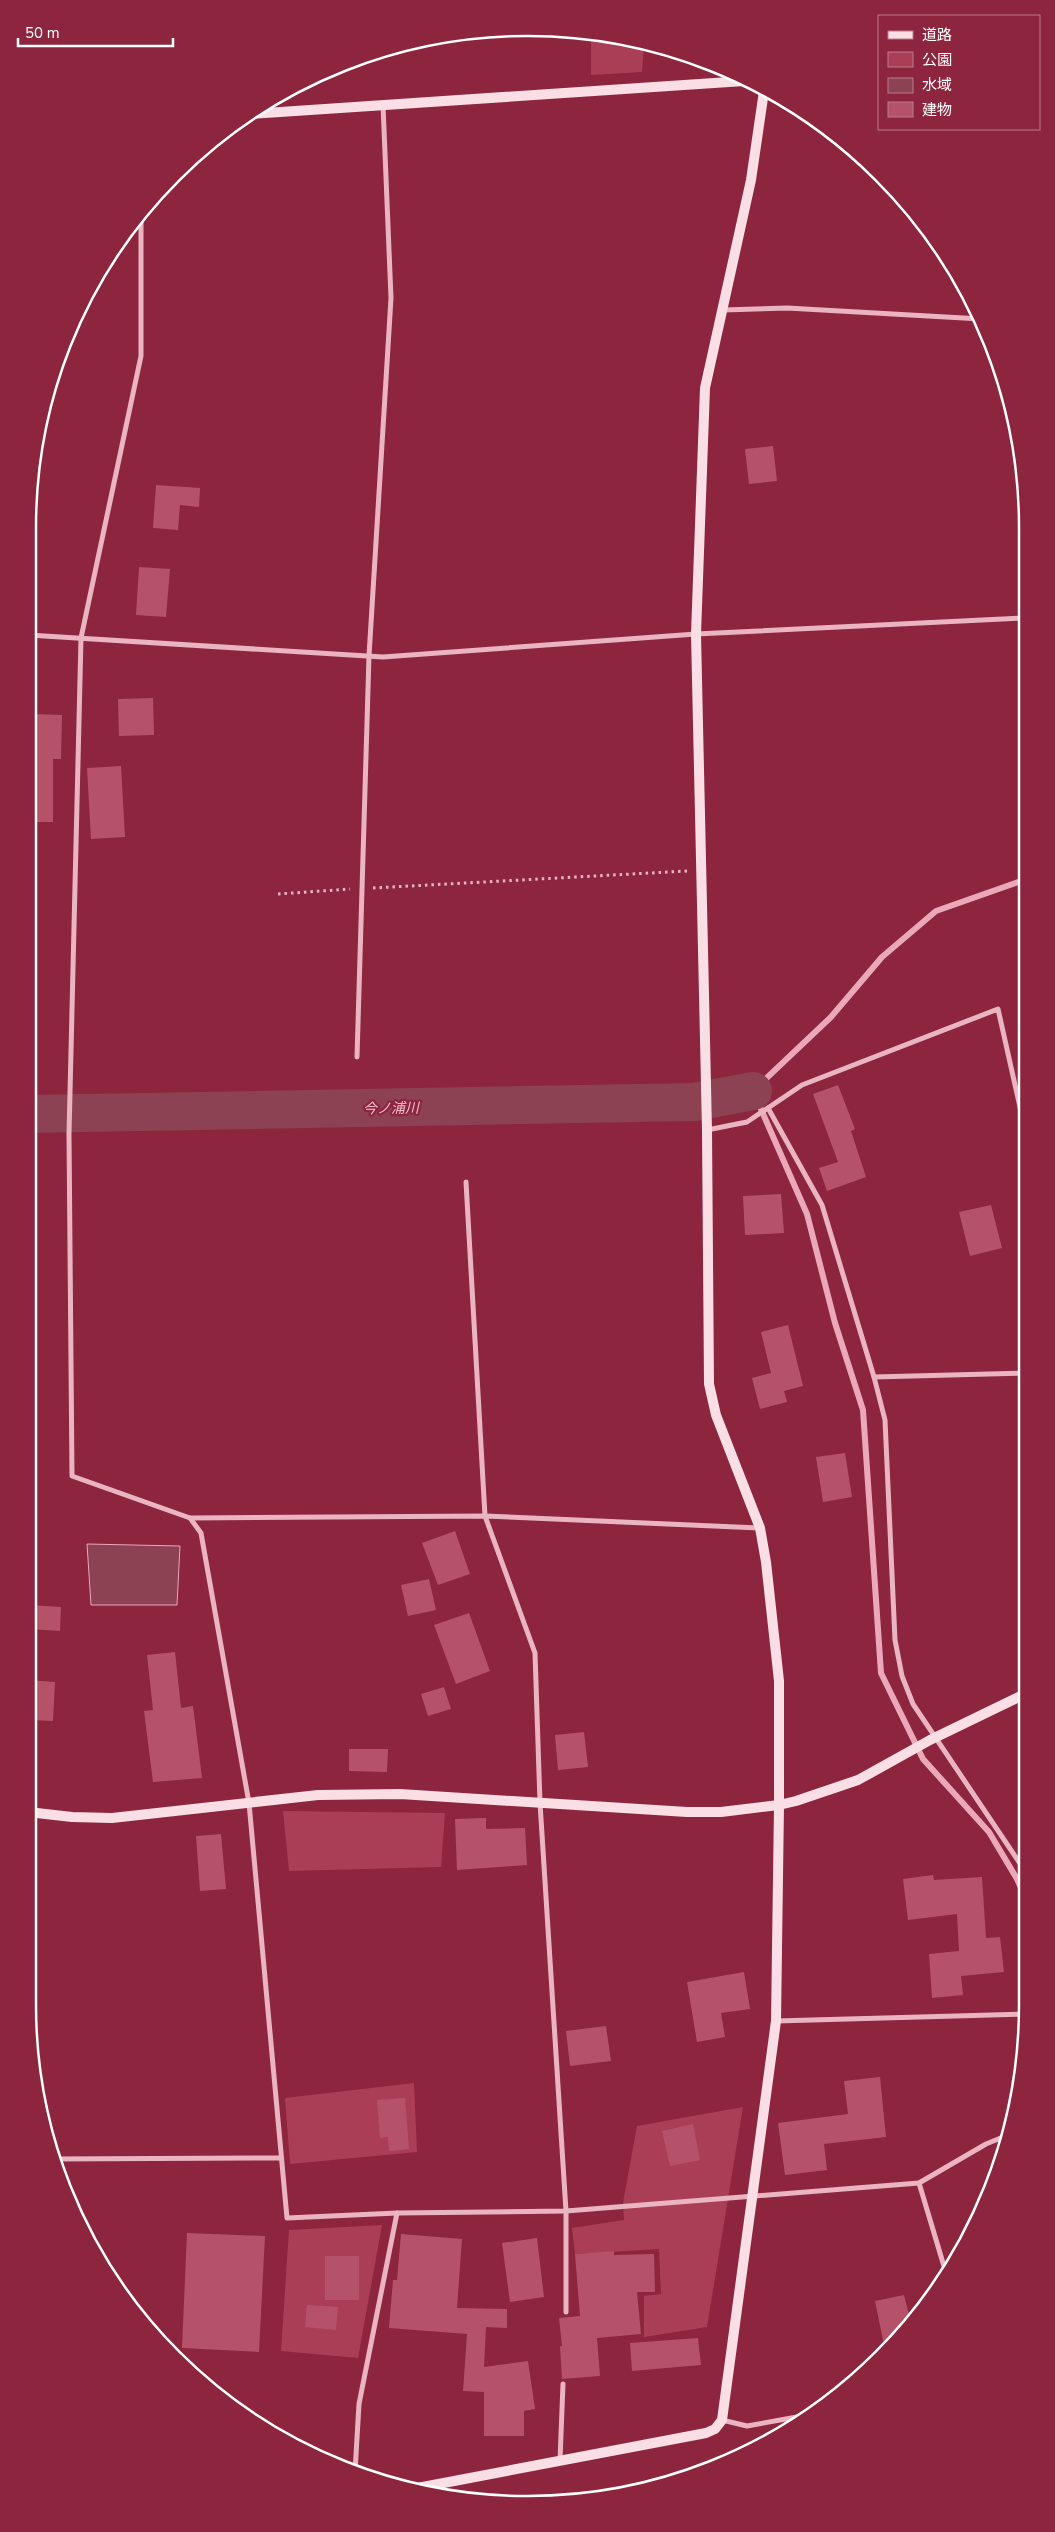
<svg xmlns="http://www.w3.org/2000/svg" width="1055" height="2532" font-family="'Nunito Sans','Noto Sans JP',sans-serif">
<rect width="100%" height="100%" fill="#8c253d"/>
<g fill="#ab3e57">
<path d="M591,32L644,44L642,72L591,75Z"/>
<path d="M283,1811L445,1813L441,1867L289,1871Z"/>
<path d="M414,2083L417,2152L290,2164L285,2098Z"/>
<path d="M743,2107L707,2327L644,2337V2296L661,2294L659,2249L575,2254L572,2228L624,2220L623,2203L637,2126Z"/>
<path d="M382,2225L358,2358L281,2351L289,2230Z"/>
<path d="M168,2351L223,2395L222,2398L198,2381Z"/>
</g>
<path fill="#8c4252" stroke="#eba8b9" d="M87,1544L180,1546L177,1605H91Z"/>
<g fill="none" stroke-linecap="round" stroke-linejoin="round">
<path stroke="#eba8b9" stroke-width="6" d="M1024,880L936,911L882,957L831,1017L753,1091L807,1214L835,1323L863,1410L881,1673L923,1759L989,1832L1017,1879L1027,1901"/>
<path stroke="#8c4252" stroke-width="38" d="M28,1114L694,1102L753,1091"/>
</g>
<g fill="#b55269">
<path d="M773,446L777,481L749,484L745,449Z"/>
<path d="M156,485L200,488L199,507L180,505L178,530L153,528Z"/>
<path d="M139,567L170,569L166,617L136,615Z"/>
<path d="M153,698L154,735L119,736L118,699Z"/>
<path d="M32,714L62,715L61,759H53V822H32Z"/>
<path d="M121,766L125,837L91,839L87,768Z"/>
<path d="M838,1085L855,1129L851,1131L866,1177L827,1191L819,1168L838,1162L813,1094Z"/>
<path d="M781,1194L784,1233L745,1235L743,1196Z"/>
<path d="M991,1205L1002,1248L970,1256L959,1212Z"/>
<path d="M788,1325L803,1386L784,1391L787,1402L760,1409L752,1378L771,1373L761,1332Z"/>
<path d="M845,1453L852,1497L823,1502L816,1457Z"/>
<path d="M455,1531L470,1574L438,1585L422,1543Z"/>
<path d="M429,1579L436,1610L408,1616L401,1585Z"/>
<path d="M28,1605L61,1607L60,1631L28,1629Z"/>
<path d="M469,1613L490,1671L456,1684L434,1625Z"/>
<path d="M175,1652L181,1708L193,1706L202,1778L153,1782L144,1711L153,1710L147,1655Z"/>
<path d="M28,1680L55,1682L53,1721L28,1720Z"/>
<path d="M444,1687L451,1709L428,1716L421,1694Z"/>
<path d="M584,1732L588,1767L558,1770L555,1735Z"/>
<path d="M349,1749H388L387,1772L349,1771Z"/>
<path d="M486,1818V1829L525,1828L527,1865L457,1870L455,1819Z"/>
<path d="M221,1834L226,1889L200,1891L196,1836Z"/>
<path d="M933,1875L934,1880L982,1877L986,1938L1000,1937L1004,1972L961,1976L963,1995L932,1998L929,1954L959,1951L957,1914L908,1920L903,1879Z"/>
<path d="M744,1972L750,2009L721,2013L725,2037L697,2042L687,1982Z"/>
<path d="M606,2026L611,2061L570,2066L566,2031Z"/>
<path d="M880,2077L886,2137L824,2144L827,2170L785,2175L778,2123L848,2114L844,2081Z"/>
<path d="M405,2098L409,2149L389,2151L388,2137L380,2138L377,2100Z"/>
<path d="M693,2124L700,2160L670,2166L662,2131Z"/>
<path d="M187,2233L265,2236L259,2352L182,2348Z"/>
<path d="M401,2234L462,2239L457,2308L507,2309V2328L486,2327L484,2367L528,2361L535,2409L524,2411V2436H484V2392L463,2391L467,2334L389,2328L393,2280H397Z"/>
<path d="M537,2238L544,2297L510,2302L502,2243Z"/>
<path d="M614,2251V2255L654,2254L655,2292H637L641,2334L597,2338L600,2376L562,2379L560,2346H562L559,2318L580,2316L575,2254Z"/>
<rect x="325" y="2256" width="34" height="44"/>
<path d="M904,2295L911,2323L885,2350L875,2301Z"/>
<path d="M307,2305L338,2307L336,2330L305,2327Z"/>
<path d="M698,2338L701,2365L632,2371L630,2343Z"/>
</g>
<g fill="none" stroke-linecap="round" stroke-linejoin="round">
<g stroke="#eab4c1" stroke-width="3" stroke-dasharray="2.5 4" stroke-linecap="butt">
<path d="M373,888L687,871"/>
<path d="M278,894L350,889"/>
</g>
<g stroke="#eab4c1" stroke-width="5">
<path d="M141,212V356L81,638L69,1134L72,1476L190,1518L201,1533L249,1803L287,2218L397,2213L566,2211L919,2183L986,2144L1008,2135"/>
<path d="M723,310L787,308L981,319"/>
<path d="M28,635L383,657L696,634L1024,618"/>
<path d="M357,1057L369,656L391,298L383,105"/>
<path d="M768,1108L822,1205L874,1377L885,1420L895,1640L902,1676L913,1704L1027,1874"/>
<path d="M707,1130L747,1122L802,1085L998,1009L1022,1116H1025"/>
<path d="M466,1182L485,1516L535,1653L540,1803L566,2211V2312"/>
<path d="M874,1377L1026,1373"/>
<path d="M190,1518L485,1516L759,1528"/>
<path d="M776,2021L1027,2014"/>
<path d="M52,2159L280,2158"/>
<path d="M919,2183L946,2273"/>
<path d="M722,2420L747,2426L808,2415"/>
<path d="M560,2460L563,2384"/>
<path d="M355,2472L359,2404L397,2213"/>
</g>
<g stroke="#f9dfe5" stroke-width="10">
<path d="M250,114L744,81"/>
<path d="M28,1812L72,1817L112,1818L318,1795L400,1794L687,1812H721L779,1805L796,1801L858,1780L930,1740L1027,1693"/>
<path d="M412,2489L706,2433L715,2429L722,2420L776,2021L779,1805V1681L766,1562L760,1528L716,1415L709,1384L707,1130L696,634L705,388L751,180L764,91"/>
</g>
</g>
<g text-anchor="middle" stroke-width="4.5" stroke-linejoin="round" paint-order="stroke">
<g font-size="14" font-style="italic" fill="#f1c0cc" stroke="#8c253d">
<text transform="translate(391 1108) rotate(-1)" y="5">今ノ浦川</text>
</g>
</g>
<path d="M0 0H1055V2532H0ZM527 36H528A491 491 0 0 1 1019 527V2005A491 491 0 0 1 528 2496H527A491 491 0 0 1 36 2005V527A491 491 0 0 1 527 36Z" fill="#8c253d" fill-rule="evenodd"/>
<path fill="none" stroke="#fff" stroke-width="2.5" d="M527 36H528A491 491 0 0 1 1019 527V2005A491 491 0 0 1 528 2496H527A491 491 0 0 1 36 2005V527A491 491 0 0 1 527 36Z"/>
<rect x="878" y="15" width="162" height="115" fill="#8c253d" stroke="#ba7c8b"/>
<rect x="888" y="31" width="25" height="8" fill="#f9dfe5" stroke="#ba7c8b"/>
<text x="922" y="40" font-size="15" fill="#ffffff">道路</text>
<rect x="888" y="52" width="25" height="15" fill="#ab3e57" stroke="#ba7c8b"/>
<text x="922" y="65" font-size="15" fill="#ffffff">公園</text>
<rect x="888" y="78" width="25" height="15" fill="#8c4252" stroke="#ba7c8b"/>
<text x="922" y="90" font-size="15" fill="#ffffff">水域</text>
<rect x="888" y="102" width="25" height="15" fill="#b55269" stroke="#ba7c8b"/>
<text x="922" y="115" font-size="15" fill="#ffffff">建物</text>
<path d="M18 38v8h155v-8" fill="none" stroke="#ffffff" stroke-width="2.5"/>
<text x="25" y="38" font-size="15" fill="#ffffff" stroke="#8c253d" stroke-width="4" paint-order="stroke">50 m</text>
</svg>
